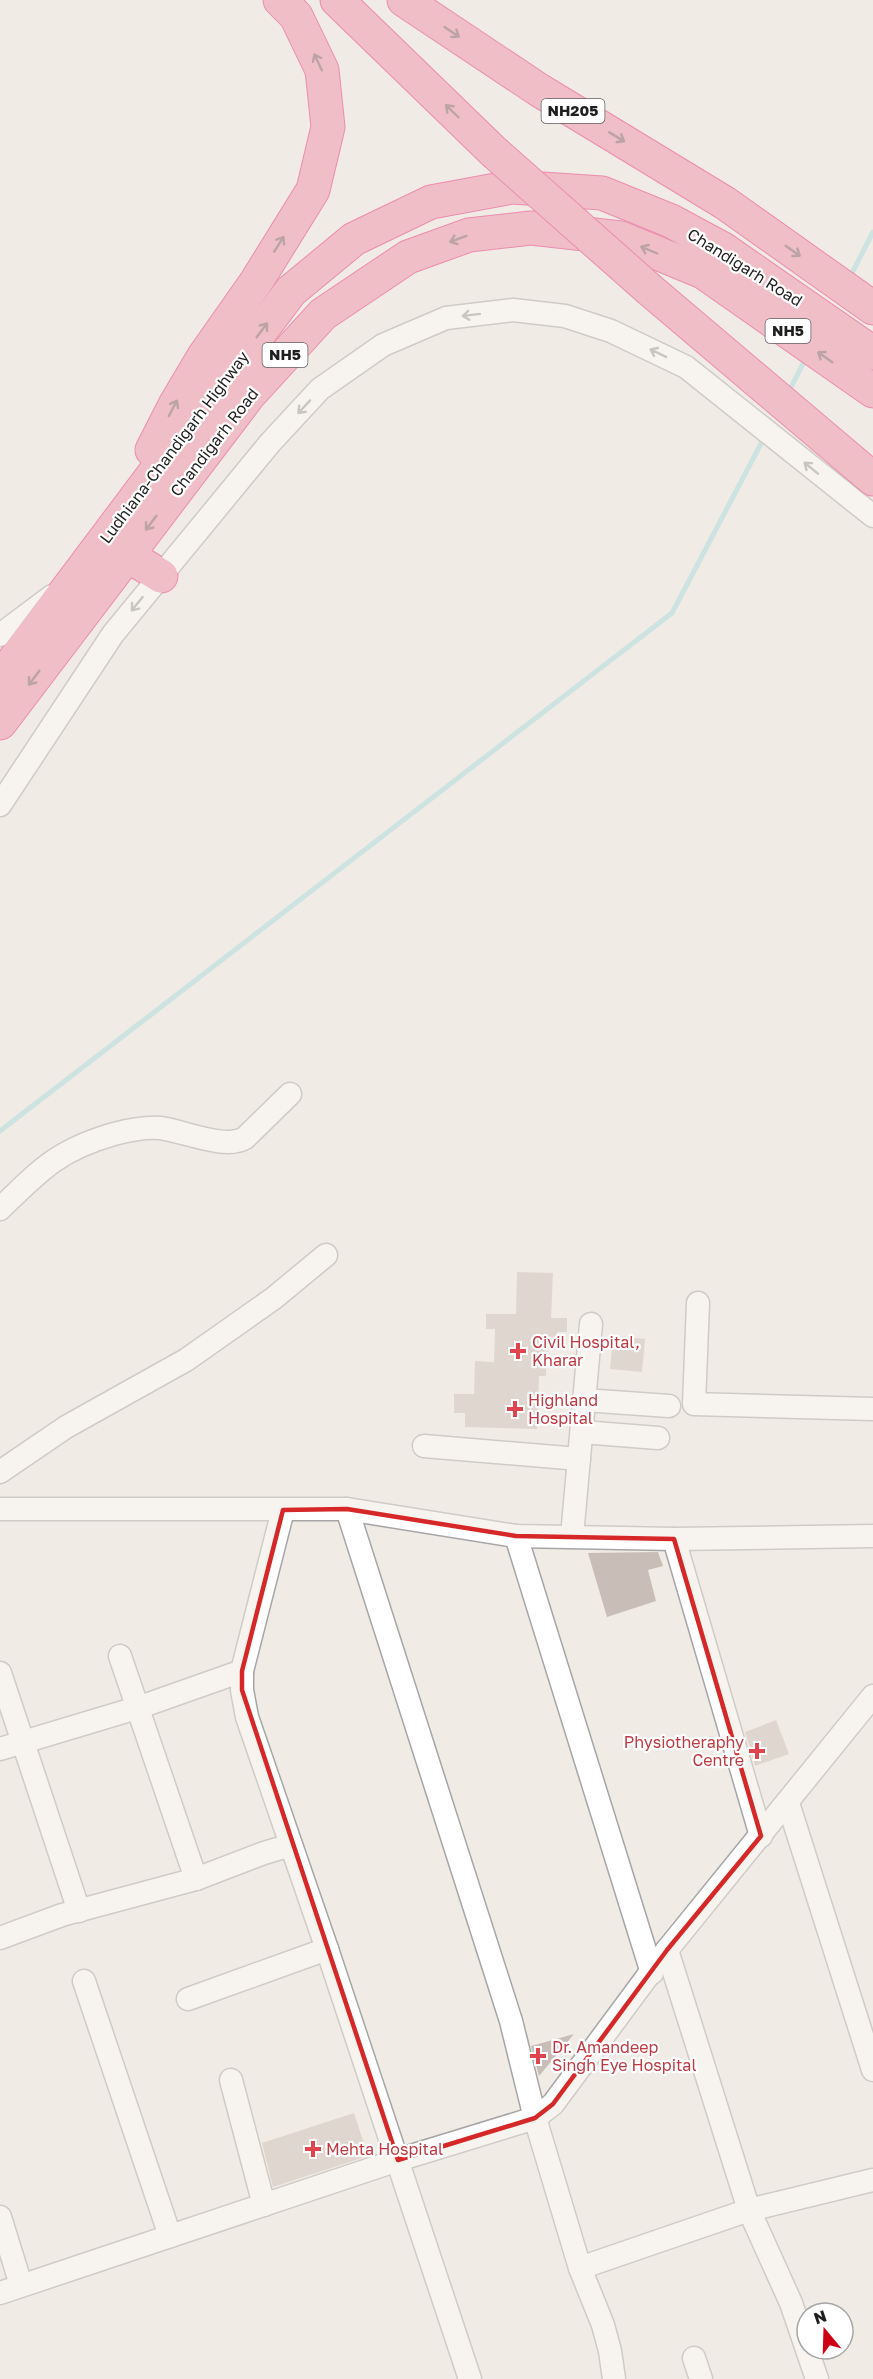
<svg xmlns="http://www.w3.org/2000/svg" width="873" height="2379" font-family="'Golos Text',sans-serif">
<rect width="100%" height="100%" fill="#f0ebe4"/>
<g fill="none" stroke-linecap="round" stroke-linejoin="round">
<g stroke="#a2d9e1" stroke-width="5">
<path d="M849,279L873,232"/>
<path d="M788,393L806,358"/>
<path d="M0,1131L672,613L764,438"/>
</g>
</g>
<g fill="#c9bdb7">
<path d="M517,1272L553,1273L551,1318H567V1332H557V1341L547,1340L546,1376H539L537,1429L465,1427V1413H454V1394H474L475,1361L494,1362L495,1329H486V1314H516Z"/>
<path d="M613,1336L645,1339L642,1372L610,1369Z"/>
<path d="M658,1552L663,1566L648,1570L656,1601L607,1617L588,1553Z"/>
<path d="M776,1720L789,1754L755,1766L745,1732Z"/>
<path d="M574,2034L539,2076L531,2046Z"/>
<path d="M354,2113L368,2156L273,2187L262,2143Z"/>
</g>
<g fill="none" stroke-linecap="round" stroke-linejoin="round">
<g stroke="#a6a6a6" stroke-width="25">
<g id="minor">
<path d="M0,635L52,596"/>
<path d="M0,805L113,634L270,443L320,389L383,345L446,318L513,310L565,316L611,331L686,367L873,516"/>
<path d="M0,1209C40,1170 58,1150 114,1134C129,1130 144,1127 160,1128C184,1131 225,1150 245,1138L290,1094"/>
<path d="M698,1303L694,1404L873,1409"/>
<path d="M584,1400L669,1406"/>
<path d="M582,1432L658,1438"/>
<path d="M424,1446L579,1459"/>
<path d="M0,1472L66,1427L186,1360L274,1298L326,1255"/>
<path d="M0,1509H347L516,1536L674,1539L873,1536"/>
<path d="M347,1509L511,2021L535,2118L580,2268L603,2325L610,2351L614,2379"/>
<path d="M283,1510L242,1671V1690L247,1717L327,1949L470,2379"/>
<path d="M516,1536L652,1973"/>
<path d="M572,1536L591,1324"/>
<path d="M674,1539L761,1836"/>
<path d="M120,1656L196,1879"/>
<path d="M0,1673L79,1911"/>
<path d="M0,1749L140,1707L242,1671"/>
<path d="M788,1803L873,2070"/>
<path d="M0,1938L62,1915L196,1879L264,1853L291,1845"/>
<path d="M667,1950L749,2210L791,2303L817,2379"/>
<path d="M84,1981L170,2236"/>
<path d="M188,1999L327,1949"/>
<path d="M231,2080L264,2205"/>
<path d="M0,2217L21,2285"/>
<path d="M580,2268L749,2210L873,2180"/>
<path d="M0,2293L398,2160L535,2118L553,2104L667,1950L873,1696"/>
<path d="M694,2358L701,2379"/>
</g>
</g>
<g stroke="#e71972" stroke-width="35">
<g id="highway">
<path d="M337,0L494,152"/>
<path d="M404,0L539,90L725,203L873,308"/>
<path d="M650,290L873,479"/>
<path d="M152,450L175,405L204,356L256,282L313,190L328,127L322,70L296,16L280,0"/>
<path d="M127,555L161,576"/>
<path d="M0,679L291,291L354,239L431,202L512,187L602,193L671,221L723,249L873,353"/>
<path d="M0,723L249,395L323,314L408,257L469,235L531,228L621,238L703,272L873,391"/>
</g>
</g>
<use href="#minor" stroke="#fff" stroke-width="22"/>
<use href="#highway" stroke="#ed87a3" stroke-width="33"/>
<g stroke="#e71972" stroke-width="35" stroke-linecap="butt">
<path id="highway-bridge" d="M494,152L650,290"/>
</g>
<use href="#highway-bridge" stroke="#ed87a3" stroke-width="33"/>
</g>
<defs><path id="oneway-shaft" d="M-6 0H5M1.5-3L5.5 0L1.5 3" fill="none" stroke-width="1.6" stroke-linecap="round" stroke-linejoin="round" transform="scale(1.5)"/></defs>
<g stroke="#7c4e5a">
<use href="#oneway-shaft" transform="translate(452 32) rotate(34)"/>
<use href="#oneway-shaft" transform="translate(318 62) rotate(-115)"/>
<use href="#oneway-shaft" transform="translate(452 111) rotate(-136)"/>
<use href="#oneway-shaft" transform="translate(617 137) rotate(31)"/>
<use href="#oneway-shaft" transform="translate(458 239) rotate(160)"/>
<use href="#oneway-shaft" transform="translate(279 244) rotate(-58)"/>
<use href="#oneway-shaft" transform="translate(649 250) rotate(-157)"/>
<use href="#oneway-shaft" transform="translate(793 251) rotate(35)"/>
<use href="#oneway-shaft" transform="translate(262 330) rotate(-53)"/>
<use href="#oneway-shaft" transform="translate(825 357) rotate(-145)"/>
<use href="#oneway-shaft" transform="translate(173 408) rotate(-62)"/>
<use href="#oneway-shaft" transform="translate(151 523) rotate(127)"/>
<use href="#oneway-shaft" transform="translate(34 678) rotate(127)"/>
</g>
<g stroke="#9a9a9a">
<use href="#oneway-shaft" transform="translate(471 315) rotate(173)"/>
<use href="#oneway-shaft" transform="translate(658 353) rotate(-154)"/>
<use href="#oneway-shaft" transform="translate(304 407) rotate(133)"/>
<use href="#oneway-shaft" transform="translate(811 468) rotate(-141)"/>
<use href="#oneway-shaft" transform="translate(137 604) rotate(129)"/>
</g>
<path d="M0 0H873V2379H0ZM347,1509L516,1536L674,1539L761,1836L667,1950L553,2104L535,2118L398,2160L242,1690V1671L283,1510Z" fill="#f0ebe4" fill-opacity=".55" fill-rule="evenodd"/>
<path fill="none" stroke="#d62828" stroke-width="4.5" stroke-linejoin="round" d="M347,1509L516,1536L674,1539L761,1836L667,1950L553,2104L535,2118L398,2160L242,1690V1671L283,1510Z"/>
<g fill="#e0444e" stroke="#fff" stroke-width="2">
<path d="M515 1342h6v6h6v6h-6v6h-6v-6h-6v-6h6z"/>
<path d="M512 1400h6v6h6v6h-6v6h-6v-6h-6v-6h6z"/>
<path d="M754 1742h6v6h6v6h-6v6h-6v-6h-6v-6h6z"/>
<path d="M535 2047h6v6h6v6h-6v6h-6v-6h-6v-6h6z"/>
<path d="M310 2140h6v6h6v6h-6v6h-6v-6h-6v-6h6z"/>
</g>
<g text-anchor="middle" stroke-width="4.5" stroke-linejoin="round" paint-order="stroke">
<g fill="#fff" stroke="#626262" stroke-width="1.5">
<rect x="541.5" y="99" width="63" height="24" rx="4.5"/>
<rect x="765.5" y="319" width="45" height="24" rx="4.5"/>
<rect x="262.5" y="343" width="45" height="24" rx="4.5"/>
</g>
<g font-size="15" font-weight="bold" fill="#1f1f1f">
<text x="573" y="116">NH205</text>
<text x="788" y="336">NH5</text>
<text x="285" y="360">NH5</text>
</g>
<g font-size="16" fill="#1f1f1f" stroke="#fff">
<text transform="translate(745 267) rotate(32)" y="6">Chandigarh Road</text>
<text transform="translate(214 442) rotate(-52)" y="6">Chandigarh Road</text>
<text transform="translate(174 447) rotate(-53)" y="6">Ludhiana-Chandigarh Highway</text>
</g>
<g font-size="16" fill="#be3a42" stroke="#fff" text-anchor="start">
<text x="532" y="1348">Civil Hospital,<tspan x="532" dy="18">Kharar</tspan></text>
<text x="528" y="1406">Highland<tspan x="528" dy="18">Hospital</tspan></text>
<text x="744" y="1748" text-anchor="end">Physiotheraphy<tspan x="744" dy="18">Centre</tspan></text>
<text x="552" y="2053">Dr. Amandeep<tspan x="552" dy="18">Singh Eye Hospital</tspan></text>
<text x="326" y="2155">Mehta Hospital</text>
</g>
</g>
<g transform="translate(825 2331) rotate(341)"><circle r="28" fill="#ffffff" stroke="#a5a5a5" stroke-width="1.5"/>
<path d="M0-4.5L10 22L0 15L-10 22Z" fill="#ce0013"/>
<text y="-9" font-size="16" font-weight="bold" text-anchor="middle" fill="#1f1f1f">N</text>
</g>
</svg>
